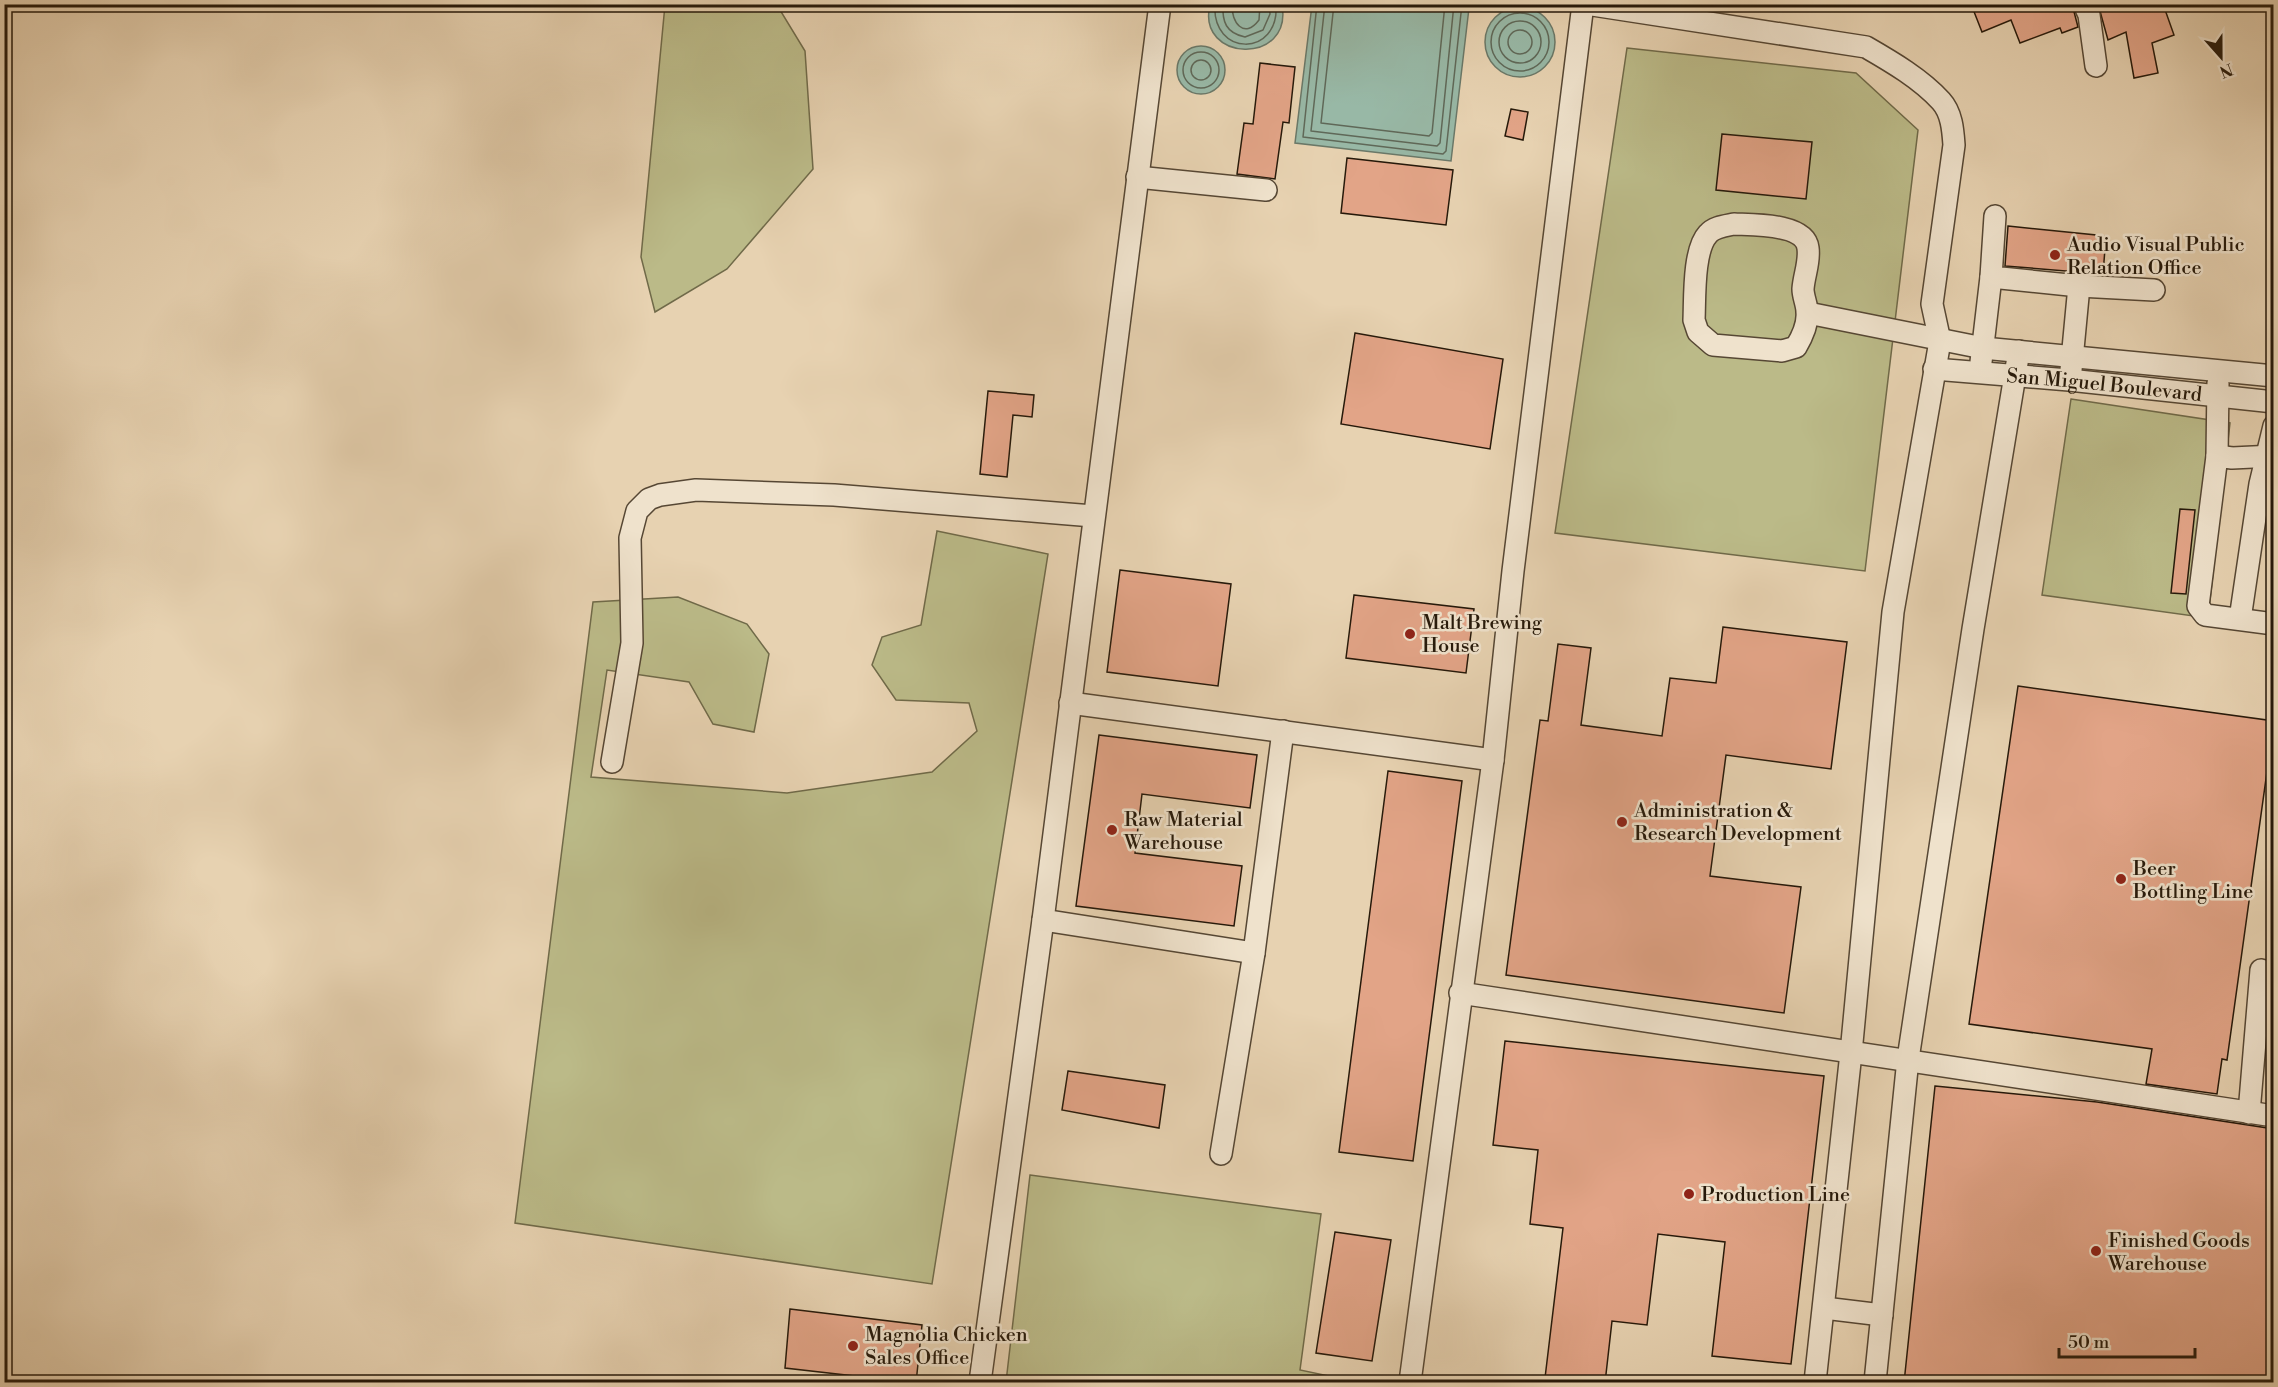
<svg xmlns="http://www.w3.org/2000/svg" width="2278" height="1387" font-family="'Libre Bodoni',serif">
<rect width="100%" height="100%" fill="#e7d2b1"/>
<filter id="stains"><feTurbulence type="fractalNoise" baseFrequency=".00333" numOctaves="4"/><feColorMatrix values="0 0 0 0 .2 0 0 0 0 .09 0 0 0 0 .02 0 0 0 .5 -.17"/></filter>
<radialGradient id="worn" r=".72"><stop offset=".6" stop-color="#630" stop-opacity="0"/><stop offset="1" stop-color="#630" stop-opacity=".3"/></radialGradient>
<g fill="#bbba88" stroke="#706a49" stroke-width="1.5">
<path d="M665,5H777L805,51L813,169L727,269L655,312L641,257Z"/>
<path d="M1627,48L1856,73L1918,130L1865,571L1555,533Z"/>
<path d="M2071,399L2230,423L2208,618L2042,595Z"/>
<path d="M937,531L1048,554L932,1284L515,1223L593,602L678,597L747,624L769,654L754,732L713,724L689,682L607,670L591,777L787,793L932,772L977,731L969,703L896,700L872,665L882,637L921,625Z"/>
<path d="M1030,1175L1321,1214L1300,1370L1357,1382H1006Z"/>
</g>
<g fill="#98b8a6" stroke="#6a7868" stroke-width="1.5">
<path d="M1282,5C1293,66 1196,62 1210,5Z"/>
<path d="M1442,5L1469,8L1451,161L1295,143L1312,5Z"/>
<circle cx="1520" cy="42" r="35"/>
<circle cx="1201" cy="70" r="24"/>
</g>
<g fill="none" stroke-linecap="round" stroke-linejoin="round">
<g stroke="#5f6858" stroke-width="1.5">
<path d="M1215,4C1211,57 1280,58 1276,4"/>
<path d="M1223,4C1222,22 1226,33 1245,37L1263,30L1270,14L1269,4"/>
<path d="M1232,4C1231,22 1244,40 1259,20L1260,4"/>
<path d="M1317,4L1303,137L1443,154L1446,151L1462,4"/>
<path d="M1325,4L1311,131L1437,146L1440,143L1454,4"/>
<path d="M1334,4L1321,123L1429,136L1432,133L1445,4"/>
<circle cx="1520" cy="42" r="29"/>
<circle cx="1520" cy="42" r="21"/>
<circle cx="1520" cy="42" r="12"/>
<circle cx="1201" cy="70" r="18"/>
<circle cx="1201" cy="70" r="10"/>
</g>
</g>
<g fill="#e2a487" stroke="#26190a" stroke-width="1.5">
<path d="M1971,4H2072L2078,27L2062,33L2060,28L2020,43L2011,20L1982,32Z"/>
<path d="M2098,4H2163L2174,35L2152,43L2158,73L2134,78L2126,32L2108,40Z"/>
<path d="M1260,63L1295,67L1289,123L1283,122L1275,179L1237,174L1244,123L1253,124Z"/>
<path d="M1511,109L1528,112L1523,140L1505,136Z"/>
<path d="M1722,134L1812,142L1806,199L1716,190Z"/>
<path d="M1347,158L1453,170L1446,225L1341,213Z"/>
<path d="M2008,226L2106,236L2103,274L2005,266Z"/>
<path d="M1355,333L1503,359L1490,449L1341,424Z"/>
<path d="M988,391L1034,395L1032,417L1013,415L1007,477L980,474Z"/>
<path d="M2180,509L2195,510L2186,594L2171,593Z"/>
<path d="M1120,570L1231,584L1218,686L1107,672Z"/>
<path d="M1354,595L1474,609L1466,673L1346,658Z"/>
<path d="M1723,627L1847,642L1831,769L1726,755L1710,876L1801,887L1784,1013L1506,975L1540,720L1548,721L1558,644L1591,648L1581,725L1662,736L1670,678L1716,683Z"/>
<path d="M2018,686L2274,721L2227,1060L2222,1059L2217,1094L2146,1084L2152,1049L1969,1024Z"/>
<path d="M1099,735L1257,755L1250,808L1142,794L1135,853L1242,866L1234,926L1076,906Z"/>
<path d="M1388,771L1462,781L1413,1161L1339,1152Z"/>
<path d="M1505,1041L1824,1076L1791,1364L1712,1356L1725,1242L1658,1234L1647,1325L1612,1321L1605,1383L1545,1378L1563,1228L1530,1224L1538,1150L1493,1145Z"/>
<path d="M1068,1071L1165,1085L1159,1128L1062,1110Z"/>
<path d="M1935,1086L2097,1102L2274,1129V1383H1904Z"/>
<path d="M1335,1232L1391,1240L1372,1361L1316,1353Z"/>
<path d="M790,1309L922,1325L916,1383L785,1368Z"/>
</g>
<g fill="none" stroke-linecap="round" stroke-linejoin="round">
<g stroke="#564734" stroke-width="24">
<g id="minor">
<path d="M1586,4L1866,47C1892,62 1921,79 1941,101C1952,113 1953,131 1954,145L1932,304L1940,341L1893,612L1851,1053L1815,1382"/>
<path d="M2084,4L2089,15L2096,66"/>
<path d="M1137,177L1266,190"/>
<path d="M1995,216L1991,277L2079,286L2154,290"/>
<path d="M1734,224C1752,225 1805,223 1808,248C1810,262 1804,275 1803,289C1803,297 1807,304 1807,312C1808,323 1802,337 1796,347L1782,351L1713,345L1698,332L1694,320C1695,298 1693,250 1708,234C1714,227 1724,226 1734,224Z"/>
<path d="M1808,313L1983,348L2274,376"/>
<path d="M1981,362L1991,277"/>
<path id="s1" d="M1934,369L2069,380L2274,402"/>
<path d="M2071,370L2079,286"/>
<path d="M2217,456L2218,383"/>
<path d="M2274,456L2232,458L2217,456L2198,606L2205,615L2274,624"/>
<path d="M2240,619L2260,484L2274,426"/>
<path d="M1070,703L1493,760"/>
<path d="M612,762L632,643L630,538L637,511L649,499L660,495L696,490L834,495L1093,516"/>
<path d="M1043,920L1254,953"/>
<path d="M1460,993L2274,1116"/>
<path d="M2249,1113L2261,970"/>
<path d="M1221,1154L1254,953L1283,731"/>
<path d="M1824,1308L1882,1315"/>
<path d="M980,1382L1043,920L1160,4"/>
<path d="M1410,1382L1493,760L1513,571L1583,4"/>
<path d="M1875,1382L1908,1059L1973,629L2019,351"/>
</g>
</g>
<use href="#minor" stroke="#efe2cc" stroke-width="21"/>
</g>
<g fill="#8f2418" stroke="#efe2cc" stroke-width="2">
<circle cx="2055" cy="255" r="6"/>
<circle cx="1410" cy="634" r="6"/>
<circle cx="1622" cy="822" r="6"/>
<circle cx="1112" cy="830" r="6"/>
<circle cx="2121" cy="879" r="6"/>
<circle cx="1689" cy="1194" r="6"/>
<circle cx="2096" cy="1251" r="6"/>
<circle cx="853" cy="1346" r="6"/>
</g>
<g text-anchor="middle" stroke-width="5" stroke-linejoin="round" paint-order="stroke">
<g font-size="20" fill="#26190a" stroke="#efe2cc" text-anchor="start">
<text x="2067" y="251">Audio Visual Public<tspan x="2067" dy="23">Relation Office</tspan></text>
<text x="1422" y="629">Malt Brewing<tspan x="1422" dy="23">House</tspan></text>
<text x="1634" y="817">Administration &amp;<tspan x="1634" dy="23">Research Development</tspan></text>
<text x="1124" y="826">Raw Material<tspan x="1124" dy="23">Warehouse</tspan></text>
<text x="2133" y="875">Beer<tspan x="2133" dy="23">Bottling Line</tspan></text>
<text x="1701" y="1201">Production Line</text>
<text x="2108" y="1247">Finished Goods<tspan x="2108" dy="23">Warehouse</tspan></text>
<text x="865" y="1341">Magnolia Chicken<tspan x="865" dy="23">Sales Office</tspan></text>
</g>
<g font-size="20" fill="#26190a" stroke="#efe2cc">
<text dy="7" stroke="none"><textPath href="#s1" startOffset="171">San Miguel Boulevard</textPath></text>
</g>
</g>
<rect width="2278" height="1387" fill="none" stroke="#e7d2b1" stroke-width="24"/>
<rect x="6" y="6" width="2266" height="1375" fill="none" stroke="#26190a" stroke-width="3"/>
<rect x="12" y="12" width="2254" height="1363" fill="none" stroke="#26190a" stroke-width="1.5"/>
<g transform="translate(2221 57) rotate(159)" stroke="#efe2cc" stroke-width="4.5" paint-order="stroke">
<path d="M0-4.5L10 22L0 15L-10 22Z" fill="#26190a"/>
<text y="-9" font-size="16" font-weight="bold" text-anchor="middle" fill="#26190a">N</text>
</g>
<path d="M2059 1348v9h136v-9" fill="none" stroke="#26190a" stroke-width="3"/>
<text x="2068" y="1348" font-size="18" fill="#26190a" stroke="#efe2cc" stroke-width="4.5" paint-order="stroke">50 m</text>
<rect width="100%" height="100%" filter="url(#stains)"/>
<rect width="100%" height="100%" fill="url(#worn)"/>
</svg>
